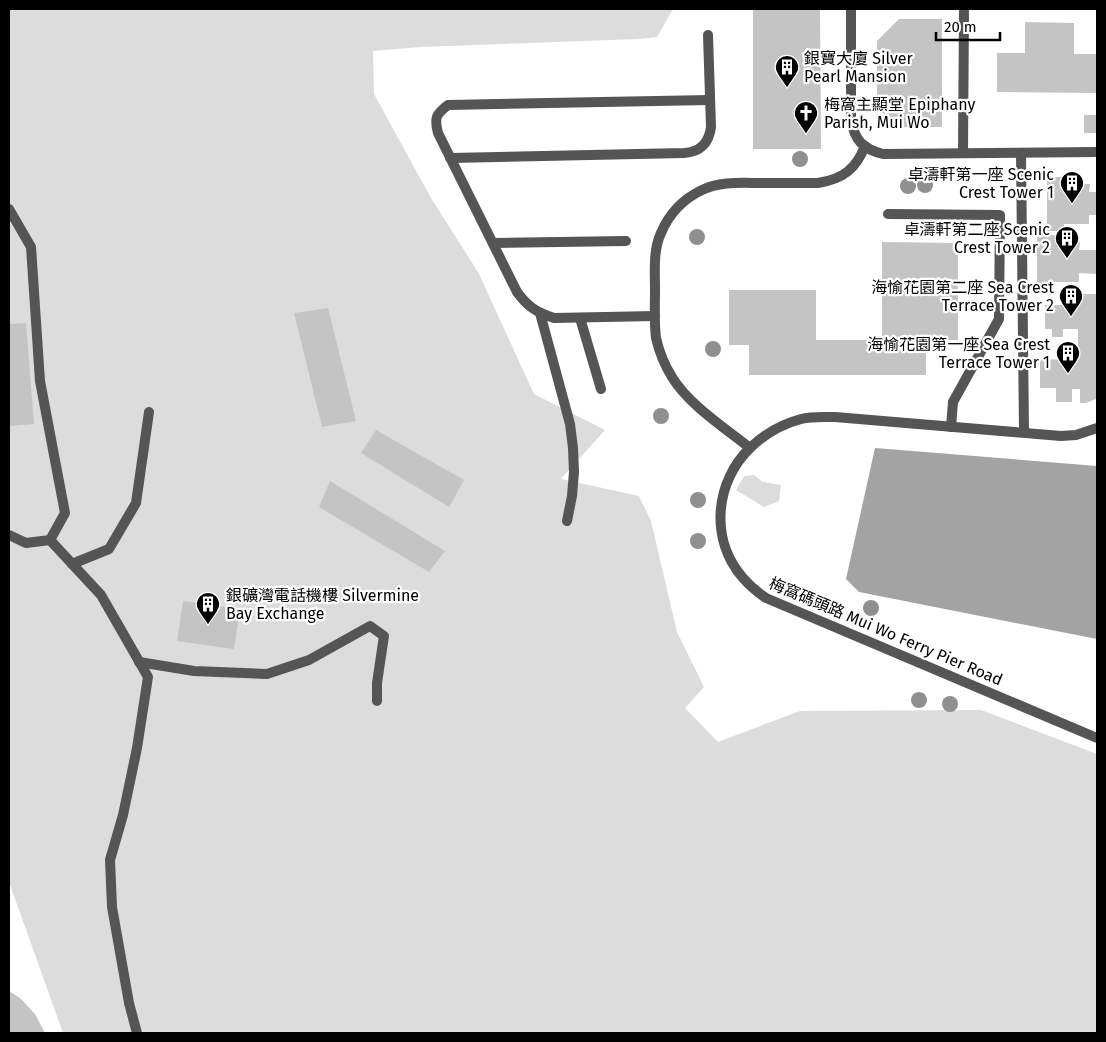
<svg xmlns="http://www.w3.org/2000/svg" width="1106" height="1042" font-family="'Fira Sans','Noto Sans TC',sans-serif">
<rect width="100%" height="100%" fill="#fff"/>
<g fill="#dcdcdc">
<path d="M9,9H673L657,37L638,39L420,47L373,51L374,94L431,198L478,272L534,394L605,430L561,479L639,496L651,521L677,632L704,687L685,708L718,742L800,711L981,710L1097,754V1033H63L9,882Z"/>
<path d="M754,475L763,482L781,485L779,501L764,507L736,490L744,476Z"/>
</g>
<path fill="#a3a3a3" d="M875,448L1097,466V639L859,592L846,579Z"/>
<g fill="#c4c4c4">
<path d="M753,9H820L821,149H753Z"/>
<path d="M899,19H942V127H897L877,107V41Z"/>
<path d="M1025,22L1074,23V54H1097V93L997,92V53H1025Z"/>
<rect x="1084" y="115" width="13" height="18"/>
<path d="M1047,177H1065V184H1090L1089,192H1097V215H1089V224H1064V231H1047Z"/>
<path d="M1037,235H1055V242H1080L1079,250H1097V274L1079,273V282H1054V289H1037Z"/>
<path d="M882,242L958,243V340H926V375H749V345H729V290H816V340H882Z"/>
<path d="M1078,294H1097L1096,399L1086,403H1080V389H1072V402H1056V388H1040V359L1078,360V329H1063V337H1052V329H1045V305H1078Z"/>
<path d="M328,308L356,421L322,427L294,313Z"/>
<path d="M26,323L34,424L9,426V324Z"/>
<path d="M376,430L464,480L449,507L361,453Z"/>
<path d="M330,481L445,551L429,572L319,507Z"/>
<path d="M183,601L240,609L234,649L177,641Z"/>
<path d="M9,991L20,998L35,1014L45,1033H9Z"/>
</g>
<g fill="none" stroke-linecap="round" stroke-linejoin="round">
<g stroke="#555" stroke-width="10">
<path d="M450,158L684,153C700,152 709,143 711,127L708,35"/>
<path d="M9,209L31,247L40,381L65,513L50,540L101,595L148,677L137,748L123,815L110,860L112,907L129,1003L137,1033"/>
<path d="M888,214L1000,215L999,319L953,402L951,427"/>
<path d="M493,243L626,241"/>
<path d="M540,313L570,424L573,448L574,472L572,496L567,521"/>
<path d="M655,316L554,318C536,312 528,307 517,292L438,133C434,118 436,114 448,105L710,100"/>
<path d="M580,318L601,389"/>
<path d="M9,535L26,543L50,540"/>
<path d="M72,564L109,549L136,503L149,412"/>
<path d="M139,662L194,671L267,674L309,660L370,626L384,636L377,683V701"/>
</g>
<g stroke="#555" stroke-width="10">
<path d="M963,153L964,9"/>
<path d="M1021,153L1024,432"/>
</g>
<g stroke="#555" stroke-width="10">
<path d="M851,9V119C854,140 863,149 883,154L1097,152"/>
<path d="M1097,428L1076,435L1061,436L835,417C823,417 812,416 801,419C782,424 766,433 751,447C715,481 709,539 743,578C750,586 757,592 766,598L1097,738"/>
<path d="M750,448C725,428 688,404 672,377C665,366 659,351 656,338C654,322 655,306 655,289C655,271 653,250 661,233C669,214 683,199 702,190C720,181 742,183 761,183C780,183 799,183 818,183C843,179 856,169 865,146"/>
</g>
</g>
<g fill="#8f8f8f">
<circle cx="800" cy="159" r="8"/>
<circle cx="925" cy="185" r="8"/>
<circle cx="908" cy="186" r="8"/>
<circle cx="697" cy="237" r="8"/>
<circle cx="713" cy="349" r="8"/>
<circle cx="661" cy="416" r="8"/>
<circle cx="698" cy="500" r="8"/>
<circle cx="698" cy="541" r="8"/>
<circle cx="871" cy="608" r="8"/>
<circle cx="919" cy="700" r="8"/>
<circle cx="950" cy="704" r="8"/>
</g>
<defs>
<g id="building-pin" transform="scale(1.25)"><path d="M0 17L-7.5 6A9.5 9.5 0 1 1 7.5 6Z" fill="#000" stroke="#fff"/><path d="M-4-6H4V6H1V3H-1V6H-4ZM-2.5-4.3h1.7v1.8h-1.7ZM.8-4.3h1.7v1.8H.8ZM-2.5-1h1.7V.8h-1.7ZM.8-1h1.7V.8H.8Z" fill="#fff"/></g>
<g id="church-pin" transform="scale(1.25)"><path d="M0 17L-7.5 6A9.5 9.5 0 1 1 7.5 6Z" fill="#000" stroke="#fff"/><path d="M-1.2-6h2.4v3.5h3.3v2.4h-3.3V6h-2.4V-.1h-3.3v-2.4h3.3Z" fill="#fff"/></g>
</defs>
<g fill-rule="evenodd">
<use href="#building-pin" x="787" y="67"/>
<use href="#church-pin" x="806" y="113"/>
<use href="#building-pin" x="1072" y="183"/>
<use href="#building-pin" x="1067" y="238"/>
<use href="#building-pin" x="1071" y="296"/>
<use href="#building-pin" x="1068" y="353"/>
<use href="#building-pin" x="208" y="604"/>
</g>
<g text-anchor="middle" stroke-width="4.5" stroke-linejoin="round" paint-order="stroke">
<g font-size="16" fill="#000" stroke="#fff" text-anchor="end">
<text x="804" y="64" text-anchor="start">銀寶大廈 Silver<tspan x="804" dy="18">Pearl Mansion</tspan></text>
<text x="824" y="110" text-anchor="start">梅窩主顯堂 Epiphany<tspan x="824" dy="18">Parish, Mui Wo</tspan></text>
<text x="1054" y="180">卓濤軒第一座 Scenic<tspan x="1054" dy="18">Crest Tower 1</tspan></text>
<text x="1050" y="235">卓濤軒第二座 Scenic<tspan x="1050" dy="18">Crest Tower 2</tspan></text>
<text x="1054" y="293">海愉花園第二座 Sea Crest<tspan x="1054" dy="18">Terrace Tower 2</tspan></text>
<text x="1050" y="350">海愉花園第一座 Sea Crest<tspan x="1050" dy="18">Terrace Tower 1</tspan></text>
<text x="226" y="601" text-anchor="start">銀礦灣電話機樓 Silvermine<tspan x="226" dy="18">Bay Exchange</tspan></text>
</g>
<g font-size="16" fill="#000" stroke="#fff">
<text transform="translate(886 631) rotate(23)" y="6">梅窩碼頭路 Mui Wo Ferry Pier Road</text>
</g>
</g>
<rect width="1106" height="1042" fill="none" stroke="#000000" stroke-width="20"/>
<path d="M936 32v8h64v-8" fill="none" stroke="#000000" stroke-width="2.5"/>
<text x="944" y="32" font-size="15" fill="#000000" stroke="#ffffff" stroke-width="4" paint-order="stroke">20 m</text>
</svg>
